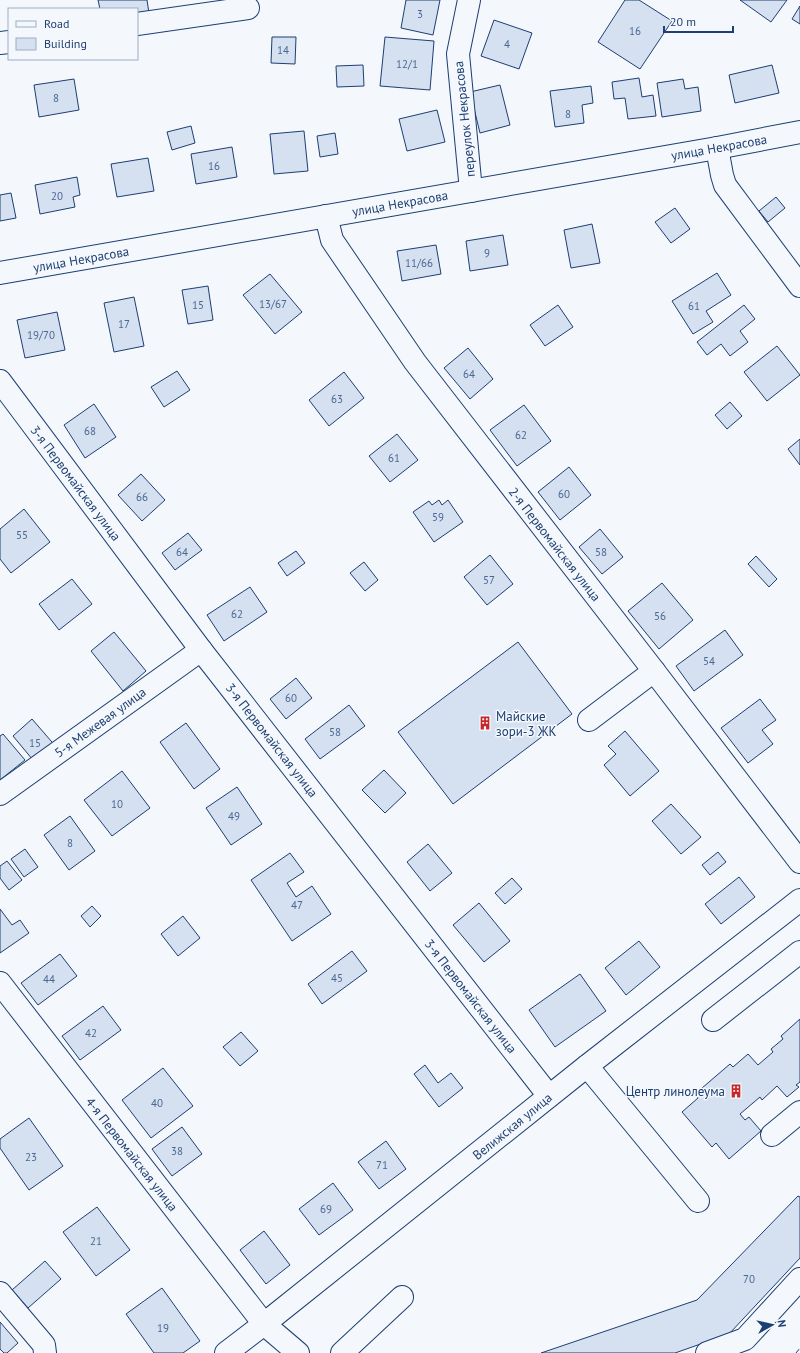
<svg xmlns="http://www.w3.org/2000/svg" width="800" height="1353" font-family="'PT Sans',sans-serif">
<rect width="100%" height="100%" fill="#f4f7fb"/>
<g fill="#d5e0f0" stroke="#1d3f73">
<path d="M98,0H147L150,20L137,34V9H100Z"/>
<path d="M406,0H440L433,35L401,28Z"/>
<path d="M625,0H639L672,21L640,69L598,42Z"/>
<path d="M740,0H787L771,22Z"/>
<path d="M800,6V24L792,19Z"/>
<path d="M494,20L532,33L519,69L481,56Z"/>
<path d="M272,37H296L295,64L271,63Z"/>
<path d="M385,37L434,41L430,90L380,86Z"/>
<path d="M363,65L364,86L337,87L336,66Z"/>
<path d="M772,65L779,93L735,103L729,75Z"/>
<path d="M639,78L642,97L653,95L656,116L628,119L625,98L614,99L612,82Z"/>
<path d="M74,79L79,110L39,117L34,85Z"/>
<path d="M683,79L685,89L698,87L701,111L662,117L657,83Z"/>
<path d="M500,85L510,125L480,133L470,92Z"/>
<path d="M591,86L593,103L582,105L584,123L555,127L550,91Z"/>
<path d="M437,110L445,142L407,151L399,119Z"/>
<path d="M191,126L195,143L172,150L167,132Z"/>
<path d="M304,131L308,171L274,174L270,134Z"/>
<path d="M335,133L338,154L320,157L317,136Z"/>
<path d="M232,147L237,177L196,184L191,154Z"/>
<path d="M148,158L154,191L117,197L111,164Z"/>
<path d="M77,177L80,195L73,197L75,207L40,214L35,185Z"/>
<path d="M11,193L16,218L0,221V195Z"/>
<path d="M776,197L785,208L768,222L759,211Z"/>
<path d="M675,208L690,229L671,243L655,222Z"/>
<path d="M592,224L600,263L571,268L564,230Z"/>
<path d="M503,235L508,265L470,271L466,241Z"/>
<path d="M436,245L441,274L402,281L397,251Z"/>
<path d="M717,273L731,295L706,311L713,322L693,334L672,301Z"/>
<path d="M270,274L302,312L275,334L243,295Z"/>
<path d="M208,286L213,320L188,324L182,290Z"/>
<path d="M134,297L144,346L114,352L104,303Z"/>
<path d="M558,305L573,327L545,346L530,325Z"/>
<path d="M744,305L755,319L740,331L748,342L730,356L721,344L707,355L697,342Z"/>
<path d="M57,312L65,350L25,358L17,320Z"/>
<path d="M777,346L800,375L767,401L744,372Z"/>
<path d="M468,348L493,379L470,399L444,368Z"/>
<path d="M177,371L190,390L164,407L151,387Z"/>
<path d="M344,372L364,398L329,426L309,400Z"/>
<path d="M730,402L742,416L727,429L715,415Z"/>
<path d="M94,404L116,437L85,458L64,425Z"/>
<path d="M524,405L551,441L517,466L490,430Z"/>
<path d="M397,434L418,460L390,482L369,456Z"/>
<path d="M800,439V465L788,449Z"/>
<path d="M569,467L591,495L560,520L538,492Z"/>
<path d="M141,474L165,500L142,521L118,495Z"/>
<path d="M439,500L442,505L448,500L463,522L434,542L413,512L429,501L432,505Z"/>
<path d="M24,509L50,542L11,573L0,559V529Z"/>
<path d="M600,529L623,557L602,574L579,547Z"/>
<path d="M188,533L202,550L175,570L162,553Z"/>
<path d="M296,551L305,563L287,576L278,563Z"/>
<path d="M490,555L513,584L487,605L464,577Z"/>
<path d="M756,556L777,579L769,587L748,564Z"/>
<path d="M364,562L378,580L365,591L350,573Z"/>
<path d="M72,579L92,604L59,630L39,604Z"/>
<path d="M662,583L693,620L659,649L628,611Z"/>
<path d="M250,587L267,612L224,641L207,615Z"/>
<path d="M725,630L743,655L694,691L676,666Z"/>
<path d="M114,632L146,671L123,691L91,651Z"/>
<path d="M518,642L572,714L453,804L398,732Z"/>
<path d="M296,678L312,698L286,719L270,699Z"/>
<path d="M760,699L776,720L762,730L773,744L748,763L721,728Z"/>
<path d="M349,705L365,726L320,759L305,739Z"/>
<path d="M32,719L58,749L38,766L13,736Z"/>
<path d="M186,723L220,769L194,789L160,742Z"/>
<path d="M625,731L659,771L630,796L604,765L616,754L608,746Z"/>
<path d="M3,734L25,760L0,780V736Z"/>
<path d="M384,770L406,793L385,813L362,790Z"/>
<path d="M122,771L150,808L112,836L84,800Z"/>
<path d="M237,787L262,824L231,845L206,808Z"/>
<path d="M671,804L701,837L681,854L652,821Z"/>
<path d="M70,816L95,851L69,870L44,835Z"/>
<path d="M428,844L452,873L430,891L407,862Z"/>
<path d="M25,849L38,867L24,877L11,859Z"/>
<path d="M718,852L726,862L710,875L702,865Z"/>
<path d="M290,853L304,872L287,883L296,897L312,886L331,914L292,941L251,880Z"/>
<path d="M7,861L22,880L9,890L0,878V866Z"/>
<path d="M739,877L755,897L721,924L705,904Z"/>
<path d="M512,878L522,889L505,904L495,893Z"/>
<path d="M479,903L510,941L484,962L453,925Z"/>
<path d="M92,906L101,916L90,927L81,916Z"/>
<path d="M0,909L12,925L20,920L29,933L0,953Z"/>
<path d="M183,916L200,938L178,956L161,934Z"/>
<path d="M639,941L660,967L626,995L605,968Z"/>
<path d="M352,951L367,971L322,1004L308,984Z"/>
<path d="M60,954L77,976L38,1005L21,983Z"/>
<path d="M580,974L606,1011L555,1047L529,1010Z"/>
<path d="M103,1006L121,1030L80,1060L62,1036Z"/>
<path d="M800,1019V1082L796,1085L799,1087L787,1097L777,1086L762,1100L760,1097L740,1114L745,1120L749,1117L761,1131L729,1159L716,1143L712,1147L682,1112L698,1098L695,1094L730,1064L733,1067L748,1054L758,1065L773,1052L771,1049L783,1039L781,1036Z"/>
<path d="M241,1032L258,1051L240,1066L223,1047Z"/>
<path d="M425,1065L438,1083L451,1073L463,1088L439,1107L414,1074Z"/>
<path d="M163,1068L193,1106L151,1138L122,1100Z"/>
<path d="M29,1118L63,1166L29,1190L0,1148V1139Z"/>
<path d="M182,1127L202,1154L172,1176L152,1149Z"/>
<path d="M386,1141L406,1169L379,1189L358,1162Z"/>
<path d="M333,1183L353,1210L319,1235L299,1209Z"/>
<path d="M798,1196L800,1197V1258L729,1334L675,1353H541L697,1300Z"/>
<path d="M97,1207L130,1250L96,1276L63,1232Z"/>
<path d="M264,1231L290,1265L266,1284L240,1250Z"/>
<path d="M45,1261L61,1279L28,1308L12,1290Z"/>
<path d="M162,1288L200,1341L183,1353H154L126,1314Z"/>
<path d="M0,1322L18,1343L7,1353H4L0,1349Z"/>
</g>
<g fill="none" stroke-linecap="round" stroke-linejoin="round">
<g stroke="#1d3f73" stroke-width="24">
<g id="minor">
<path d="M469,0L458,54L471,191"/>
<path d="M137,24L248,8"/>
<path d="M0,43L9,42"/>
<path d="M717,148L722,175L725,185L800,286"/>
<path d="M326,216L332,240L415,362L654,671L800,862"/>
<path d="M0,381L201,650L549,1096"/>
<path d="M589,720L654,671"/>
<path d="M0,794L201,650"/>
<path d="M0,983L264,1324L298,1353"/>
<path d="M713,1020L800,952"/>
<path d="M587,1066L698,1201"/>
<path d="M772,1135L800,1112"/>
<path d="M0,1293L44,1345L45,1353"/>
<path d="M226,1353L264,1324L587,1066L800,900"/>
<path d="M342,1353L402,1297"/>
<path d="M707,1353L745,1339L800,1279"/>
</g>
</g>
<g stroke="#1d3f73" stroke-width="24">
<path id="major" d="M0,273L717,148L800,132"/>
</g>
<use href="#minor" stroke="#f4f7fb" stroke-width="22"/>
<use href="#major" stroke="#f4f7fb" stroke-width="22"/>
<path stroke="#1d3f73" stroke-width="1" stroke-dasharray="5 2" stroke-linecap="butt" d="M796,1353L800,1348"/>
</g>
<defs>
<g id="building-bare" transform="scale(1.08)"><path d="M-4-6H4V6H1V3H-1V6H-4ZM-2.5-4.3h1.7v1.8h-1.7ZM.8-4.3h1.7v1.8H.8ZM-2.5-1h1.7V.8h-1.7ZM.8-1h1.7V.8H.8Z" fill="#c62828" stroke="#f4f7fb" stroke-width="2.5" paint-order="stroke"/></g>
</defs>
<g fill-rule="evenodd">
<use href="#building-bare" x="485" y="723"/>
<use href="#building-bare" x="736" y="1091"/>
</g>
<g text-anchor="middle" stroke-width="3" stroke-linejoin="round" paint-order="stroke">
<g font-size="11" fill="#4b6792">
<text x="420" y="18">3</text>
<text x="635" y="35">16</text>
<text x="507" y="48">4</text>
<text x="283" y="54">14</text>
<text x="407" y="68">12/1</text>
<text x="56" y="102">8</text>
<text x="568" y="118">8</text>
<text x="214" y="170">16</text>
<text x="57" y="200">20</text>
<text x="487" y="257">9</text>
<text x="419" y="267">11/66</text>
<text x="273" y="308">13/67</text>
<text x="198" y="309">15</text>
<text x="694" y="310">61</text>
<text x="124" y="328">17</text>
<text x="41" y="339">19/70</text>
<text x="469" y="378">64</text>
<text x="337" y="403">63</text>
<text x="90" y="435">68</text>
<text x="521" y="439">62</text>
<text x="394" y="462">61</text>
<text x="564" y="498">60</text>
<text x="142" y="501">66</text>
<text x="438" y="521">59</text>
<text x="22" y="539">55</text>
<text x="182" y="556">64</text>
<text x="601" y="556">58</text>
<text x="489" y="584">57</text>
<text x="237" y="618">62</text>
<text x="660" y="620">56</text>
<text x="709" y="665">54</text>
<text x="291" y="702">60</text>
<text x="335" y="736">58</text>
<text x="35" y="747">15</text>
<text x="117" y="808">10</text>
<text x="234" y="820">49</text>
<text x="70" y="847">8</text>
<text x="297" y="909">47</text>
<text x="337" y="982">45</text>
<text x="49" y="983">44</text>
<text x="91" y="1037">42</text>
<text x="157" y="1107">40</text>
<text x="177" y="1155">38</text>
<text x="31" y="1161">23</text>
<text x="382" y="1169">71</text>
<text x="326" y="1213">69</text>
<text x="96" y="1245">21</text>
<text x="749" y="1283">70</text>
<text x="163" y="1332">19</text>
</g>
<g font-size="13" fill="#1d3f73" stroke="#f4f7fb">
<text transform="translate(464 119) rotate(-96)" y="5">переулок Некрасова</text>
<text transform="translate(719 147) rotate(-10)" y="5">улица Некрасова</text>
<text transform="translate(400 203) rotate(-10)" y="5">улица Некрасова</text>
<text transform="translate(81 259) rotate(-10)" y="5">улица Некрасова</text>
<text transform="translate(76 483) rotate(53)" y="5">3-я Первомайская улица</text>
<text transform="translate(555 544) rotate(52)" y="5">2-я Первомайская улица</text>
<text transform="translate(100 722) rotate(-36)" y="5">5-я Межевая улица</text>
<text transform="translate(272 740) rotate(52)" y="5">3-я Первомайская улица</text>
<text transform="translate(471 996) rotate(52)" y="5">3-я Первомайская улица</text>
<text transform="translate(512 1126) rotate(-39)" y="5">Велижская улица</text>
<text transform="translate(132 1154) rotate(52)" y="5">4-я Первомайская улица</text>
</g>
<g font-size="13" fill="#1d3f73" stroke="#f4f7fb" text-anchor="start">
<text x="496" y="721">Майские<tspan x="496" dy="15">зори-3 ЖК</tspan></text>
<text x="725" y="1096" text-anchor="end">Центр линолеума</text>
</g>
</g>
<rect x="8" y="8" width="130" height="52" fill="#f4f7fb" stroke="#9eadc5"/>
<rect x="16" y="21" width="20" height="6" fill="#f4f7fb" stroke="#9eadc5"/>
<text x="44" y="28" font-size="12" fill="#1d3f73">Road</text>
<rect x="16" y="38" width="20" height="12" fill="#d5e0f0" stroke="#9eadc5"/>
<text x="44" y="48" font-size="12" fill="#1d3f73">Building</text>
<g transform="translate(772 1325) rotate(82)" stroke="#f4f7fb" stroke-width="3" paint-order="stroke">
<path d="M0-3L7 15L0 10L-7 15Z" fill="#1d3f73"/>
<text y="-6" font-size="11" font-weight="bold" text-anchor="middle" fill="#1d3f73">N</text>
</g>
<path d="M664 26v6h69v-6" fill="none" stroke="#1d3f73" stroke-width="2"/>
<text x="670" y="26" font-size="12" fill="#1d3f73" stroke="#f4f7fb" stroke-width="3" paint-order="stroke">20 m</text>
</svg>
